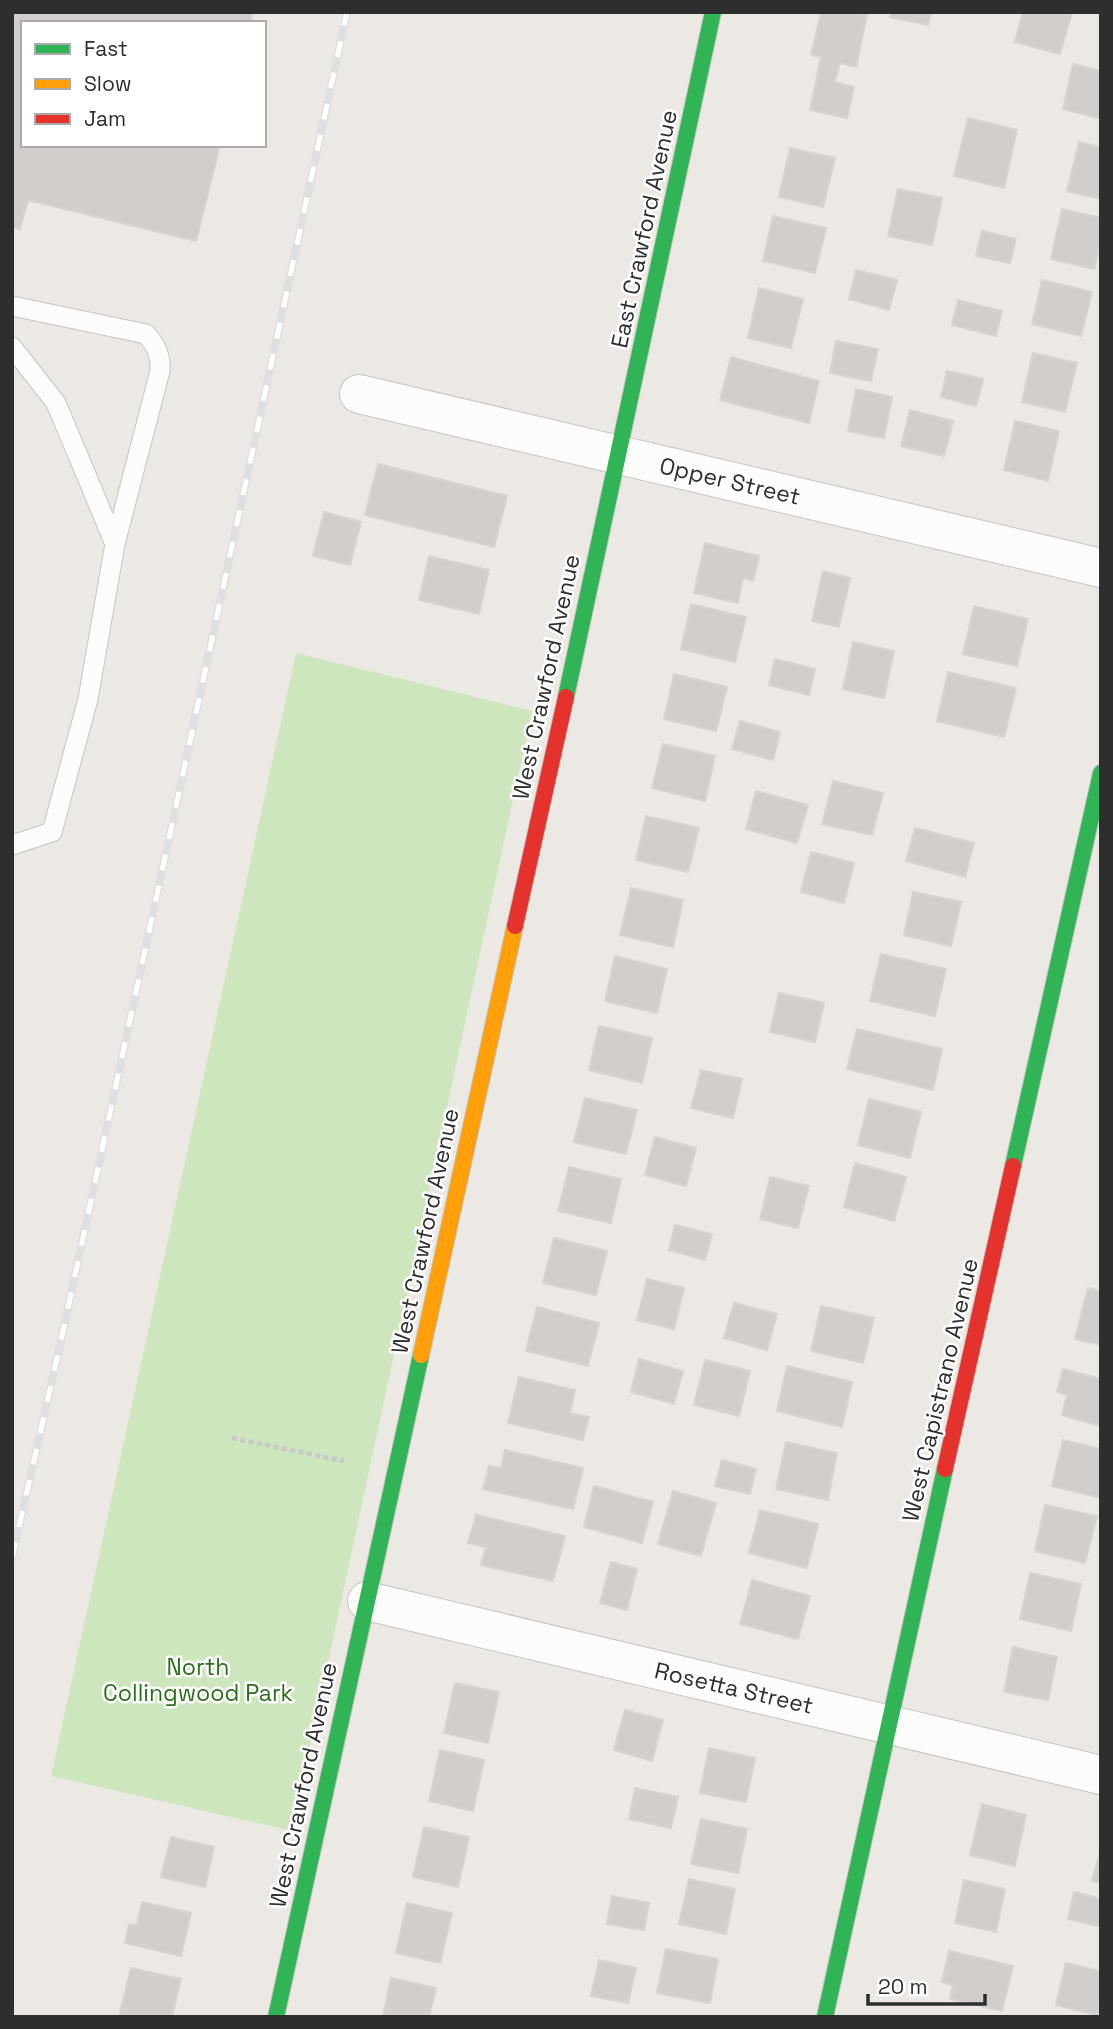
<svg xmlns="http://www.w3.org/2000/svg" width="1113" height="2029" font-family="'Space Grotesk',sans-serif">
<rect width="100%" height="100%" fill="#ece8e4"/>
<path fill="#cee6be" d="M296,653L532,711L292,1831L51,1776Z"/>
<g fill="#d1cecb" stroke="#d7d4d0" stroke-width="2">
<path d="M12,12H252L250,23H23V145H220L196,241L28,200L20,229L12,227Z"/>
<path d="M821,12H853L867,15L856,67L840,63L835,82L854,87L847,118L810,110L821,57L811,55Z"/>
<path d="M892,12H931L928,25L890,17Z"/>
<path d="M1023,12H1072L1060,54L1015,42Z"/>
<path d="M1073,64L1101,71V119L1063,109Z"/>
<path d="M968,118L1017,130L1004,188L954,176Z"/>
<path d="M1079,142L1101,147V199L1067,191Z"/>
<path d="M790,148L835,158L823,207L779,197Z"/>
<path d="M898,189L942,198L932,245L888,236Z"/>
<path d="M1062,209L1101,218V241L1094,269L1051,259Z"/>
<path d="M773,216L826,228L815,273L763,261Z"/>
<path d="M982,231L1016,239L1010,263L976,256Z"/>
<path d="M856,270L897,280L889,310L849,299Z"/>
<path d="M1042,280L1092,292L1081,336L1032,324Z"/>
<path d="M759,288L803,299L791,348L748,338Z"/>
<path d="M958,300L1002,311L996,336L952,325Z"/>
<path d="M836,341L878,349L871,381L830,373Z"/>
<path d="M1033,353L1077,363L1065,412L1022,402Z"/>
<path d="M731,357L819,381L809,423L720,400Z"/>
<path d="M947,371L983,379L976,406L941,397Z"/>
<path d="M856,389L892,397L884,438L848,431Z"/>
<path d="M910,410L953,421L944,456L901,446Z"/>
<path d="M1015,421L1059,431L1048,481L1004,470Z"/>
<path d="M378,464L507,496L494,547L365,515Z"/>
<path d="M324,512L361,522L350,565L313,556Z"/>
<path d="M705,543L759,556L753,581L743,578L738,603L694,593Z"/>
<path d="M429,556L489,570L479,614L419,600Z"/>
<path d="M823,571L850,578L839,627L812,621Z"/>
<path d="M691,604L746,617L735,662L681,649Z"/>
<path d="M974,606L1028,619L1017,666L963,654Z"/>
<path d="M853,642L894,651L884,698L843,689Z"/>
<path d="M775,659L815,669L809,695L769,685Z"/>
<path d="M948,672L1016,688L1004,737L937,721Z"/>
<path d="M674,674L727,687L716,731L664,719Z"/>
<path d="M740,721L780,732L773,760L732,749Z"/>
<path d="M663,744L715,756L705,801L652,788Z"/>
<path d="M833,781L883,793L872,835L822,824Z"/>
<path d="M756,791L808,805L797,843L746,829Z"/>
<path d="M646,816L699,828L688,872L636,860Z"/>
<path d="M915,828L974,843L965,877L906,861Z"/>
<path d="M811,852L854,863L844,903L801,892Z"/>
<path d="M631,888L683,900L673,947L620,935Z"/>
<path d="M913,892L961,902L951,946L904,935Z"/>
<path d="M881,954L946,969L935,1016L870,1001Z"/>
<path d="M615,956L667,969L657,1013L605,1001Z"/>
<path d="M779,993L824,1003L815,1042L770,1032Z"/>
<path d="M599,1026L652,1038L642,1083L589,1070Z"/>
<path d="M857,1029L942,1049L933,1090L847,1069Z"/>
<path d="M701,1070L742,1079L733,1118L691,1108Z"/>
<path d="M585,1098L637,1110L626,1154L574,1142Z"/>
<path d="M869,1099L921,1112L910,1158L858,1145Z"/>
<path d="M655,1137L696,1148L686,1186L645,1175Z"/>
<path d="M855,1163L906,1177L894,1221L844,1207Z"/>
<path d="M569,1167L621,1179L611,1223L558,1211Z"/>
<path d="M770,1177L809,1186L798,1228L760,1219Z"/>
<path d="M675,1225L712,1234L705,1260L669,1250Z"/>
<path d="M554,1238L607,1251L596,1295L543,1283Z"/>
<path d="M647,1279L684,1288L674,1329L637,1320Z"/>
<path d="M1088,1288L1101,1291V1345L1075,1339Z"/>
<path d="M734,1303L777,1314L767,1350L724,1338Z"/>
<path d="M821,1306L874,1318L863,1363L811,1351Z"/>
<path d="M537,1307L599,1323L588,1366L526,1351Z"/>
<path d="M639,1359L683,1371L674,1404L631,1392Z"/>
<path d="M705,1360L750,1371L739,1416L694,1405Z"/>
<path d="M787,1366L852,1382L842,1427L777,1411Z"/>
<path d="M1063,1369L1101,1379V1426L1062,1415L1067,1395L1057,1392Z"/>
<path d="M519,1377L575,1390L570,1413L589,1417L583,1440L508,1423Z"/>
<path d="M1063,1440L1101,1449V1498L1052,1486Z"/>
<path d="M786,1442L837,1453L828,1500L776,1489Z"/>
<path d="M505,1450L583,1468L573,1509L483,1489L489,1466L501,1468Z"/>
<path d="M722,1460L756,1469L750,1494L715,1486Z"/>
<path d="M594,1486L653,1502L642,1543L584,1527Z"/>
<path d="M673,1491L716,1503L701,1556L658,1544Z"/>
<path d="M1045,1505L1097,1516L1085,1563L1035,1551Z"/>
<path d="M760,1510L818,1524L807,1568L749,1553Z"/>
<path d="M476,1515L565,1536L553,1581L481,1565L486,1547L468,1543Z"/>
<path d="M611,1562L637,1569L627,1610L600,1603Z"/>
<path d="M1030,1573L1081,1584L1071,1631L1020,1619Z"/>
<path d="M752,1580L810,1596L798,1639L740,1624Z"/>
<path d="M1013,1647L1057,1657L1048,1700L1004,1692Z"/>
<path d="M455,1683L499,1692L488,1743L444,1733Z"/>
<path d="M625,1710L663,1720L652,1761L614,1750Z"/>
<path d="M709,1748L755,1758L746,1802L700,1793Z"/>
<path d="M440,1750L484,1760L473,1811L429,1801Z"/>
<path d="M635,1788L678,1797L671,1828L629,1819Z"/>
<path d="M982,1804L1026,1815L1015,1866L970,1855Z"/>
<path d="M701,1819L747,1829L738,1873L691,1864Z"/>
<path d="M424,1827L469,1837L458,1887L413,1877Z"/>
<path d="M171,1837L214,1847L205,1887L161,1877Z"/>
<path d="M1101,1848V1883L1092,1881Z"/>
<path d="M689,1879L735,1889L726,1934L679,1924Z"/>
<path d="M964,1880L1005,1889L996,1932L955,1923Z"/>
<path d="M1074,1892L1101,1899V1927L1068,1919Z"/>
<path d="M612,1896L649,1903L644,1930L607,1924Z"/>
<path d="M142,1902L191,1913L181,1956L125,1943L129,1924L137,1925Z"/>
<path d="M407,1903L452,1913L440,1963L396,1953Z"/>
<path d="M666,1949L718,1959L710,2003L657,1993Z"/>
<path d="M949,1951L1013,1966L1002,2011L950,1999L953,1985L942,1982Z"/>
<path d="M599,1960L636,1968L628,2003L591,1996Z"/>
<path d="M1066,1963L1101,1971V2000L1097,2015L1056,2005Z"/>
<path d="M131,1968L181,1979L172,2017H119Z"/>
<path d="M391,1978L436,1988L429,2017H383Z"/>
</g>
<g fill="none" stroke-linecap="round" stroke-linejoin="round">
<g stroke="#c5c4c5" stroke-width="21">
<g id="lane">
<path d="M12,306L146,334C156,345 161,355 160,371L115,544"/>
<path d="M12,347L56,403L115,544L88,699L52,832L12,845"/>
</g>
</g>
<g stroke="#c5c4c5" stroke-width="40">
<g id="street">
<path d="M359,394L1101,568"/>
<path d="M367,1601L1101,1775"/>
</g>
</g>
<g stroke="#c5c4c5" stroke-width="18">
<g id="fast">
<path d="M566,697L713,12"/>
<path d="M1013,1166L1101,773"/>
<path d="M276,2017L421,1355"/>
<path d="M825,2017L945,1469"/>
</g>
</g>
<g stroke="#c5c4c5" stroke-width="18">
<path id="slow" d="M421,1355L515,926"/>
</g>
<g stroke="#c5c4c5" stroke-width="18">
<g id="jam">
<path d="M515,926L566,697"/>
<path d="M945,1469L1013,1166"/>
</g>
</g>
<path stroke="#c9c9c8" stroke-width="4.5" stroke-dasharray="5 3.5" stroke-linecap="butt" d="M232,1438L344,1461"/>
<use href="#lane" stroke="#fcfcfb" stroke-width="19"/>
<use href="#street" stroke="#fcfcfb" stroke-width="38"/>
<use href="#fast" stroke="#30b455" stroke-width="16"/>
<use href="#slow" stroke="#ff9f0a" stroke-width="16"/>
<use href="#jam" stroke="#e5322d" stroke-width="16"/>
<g stroke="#dfdfe1" stroke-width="8">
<path id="rail" d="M12,1558L60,1345L347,12"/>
</g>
<use href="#rail" stroke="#fff" stroke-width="5" stroke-dasharray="16" stroke-linecap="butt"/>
</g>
<g text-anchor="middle" stroke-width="5" stroke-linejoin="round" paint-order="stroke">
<g font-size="23" fill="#2e2e2e" stroke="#fff">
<text transform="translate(644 229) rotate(-78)" y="8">East Crawford Avenue</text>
<text transform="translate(730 481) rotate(13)" y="8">Opper Street</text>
<text transform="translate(546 677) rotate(-78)" y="8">West Crawford Avenue</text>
<text transform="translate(425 1231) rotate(-78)" y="8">West Crawford Avenue</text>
<text transform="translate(940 1390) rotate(-77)" y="8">West Capistrano Avenue</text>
<text transform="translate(734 1688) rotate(13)" y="8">Rosetta Street</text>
<text transform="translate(303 1785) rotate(-78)" y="8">West Crawford Avenue</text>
</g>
<g font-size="23" fill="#2c6e1b" stroke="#fff">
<text x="198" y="1675">North<tspan x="198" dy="26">Collingwood Park</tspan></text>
</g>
</g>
<rect width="1113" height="2029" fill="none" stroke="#2e2e2e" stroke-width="28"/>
<rect x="21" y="21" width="245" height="126" fill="#ffffff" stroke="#ababab" stroke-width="2"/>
<rect x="35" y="44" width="35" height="10" fill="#30b455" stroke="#ababab" stroke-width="2"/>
<text x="84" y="56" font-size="21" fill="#2e2e2e">Fast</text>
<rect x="35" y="79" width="35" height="10" fill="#ff9f0a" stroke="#ababab" stroke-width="2"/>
<text x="84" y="91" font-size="21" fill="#2e2e2e">Slow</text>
<rect x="35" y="114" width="35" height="10" fill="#e5322d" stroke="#ababab" stroke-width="2"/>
<text x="84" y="126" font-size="21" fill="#2e2e2e">Jam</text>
<path d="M868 1994v10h117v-10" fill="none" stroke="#2e2e2e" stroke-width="3.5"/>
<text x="878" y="1994" font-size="21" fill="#2e2e2e" stroke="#ffffff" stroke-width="5" paint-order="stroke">20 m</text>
</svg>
